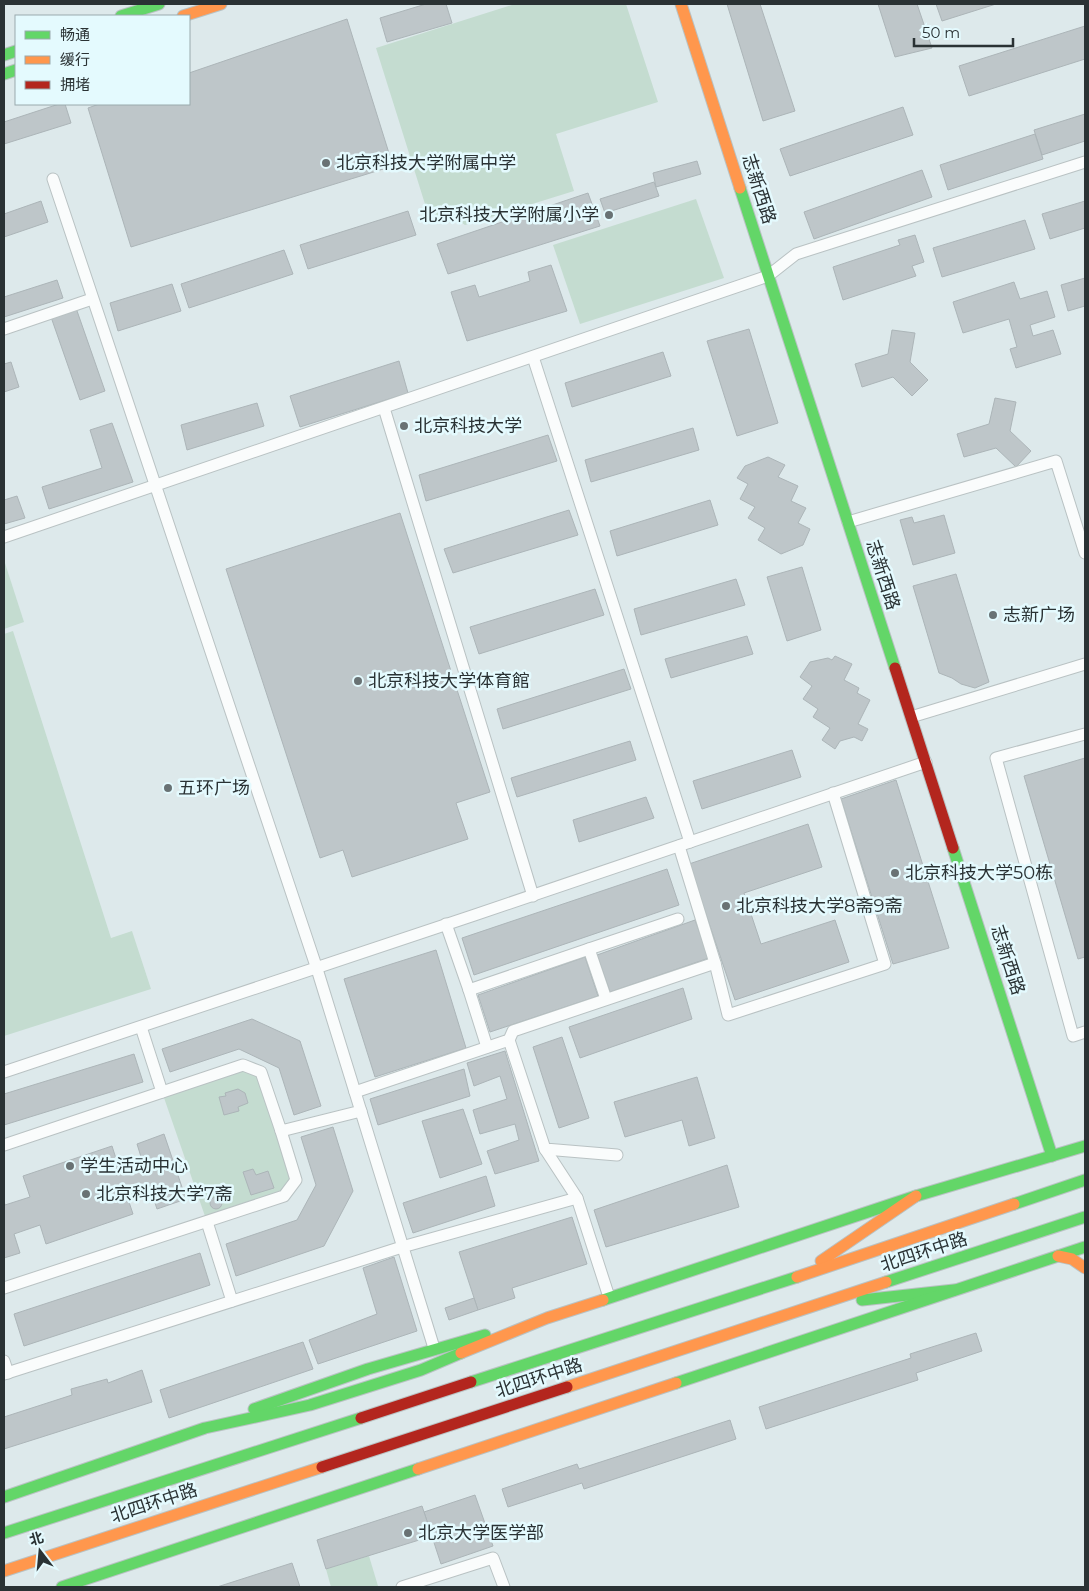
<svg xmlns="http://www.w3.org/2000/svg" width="1089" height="1591" font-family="Montserrat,'Noto Sans SC',sans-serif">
<rect width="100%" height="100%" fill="#dde9eb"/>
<g fill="#c4dcd0">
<path d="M515,4H626L658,102L556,134L574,191L465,225L449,214L430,220L376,48Z"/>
<path d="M696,199L724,278L580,324L553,245Z"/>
<path d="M4,560L24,622L4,629Z"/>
<path d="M13,631L111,938L132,931L151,989L4,1036V634Z"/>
<path d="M243,1065L261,1072L296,1180L284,1196L207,1222L162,1092Z"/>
<path d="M369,1556L378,1586L331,1587L326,1569Z"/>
</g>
<g fill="#bec6c9" stroke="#acb5b8">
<path d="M426,4H446L452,23L387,42L380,18Z"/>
<path d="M727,4H760L795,111L763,121Z"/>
<path d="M878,4H917L932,48L895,57Z"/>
<path d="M936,4H996L942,21Z"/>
<path d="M347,19L393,166L131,247L88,108L99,104H189V73Z"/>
<path d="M1085,26V59L969,96L959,66Z"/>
<path d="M59,104H65L71,123L4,144V122Z"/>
<path d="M903,107L913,135L790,176L780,149Z"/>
<path d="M1085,114V141L1042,155L1034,130Z"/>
<path d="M1035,134L1043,159L948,190L940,165Z"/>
<path d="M697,161L701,174L656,187L653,173Z"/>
<path d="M922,170L932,197L814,239L804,212Z"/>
<path d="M654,182L659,196L605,213L600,199Z"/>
<path d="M588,193L600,226L448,274L437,244Z"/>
<path d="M41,201L48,222L4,237V214Z"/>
<path d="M1085,201V228L1050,239L1042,214Z"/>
<path d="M408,211L416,235L308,269L300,245Z"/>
<path d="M1025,220L1035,249L942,277L933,248Z"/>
<path d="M915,235L924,262L912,266L916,276L843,300L833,267L900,245L898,240Z"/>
<path d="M284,250L293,274L189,308L181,284Z"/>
<path d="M551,265L567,311L467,341L451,292L475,285L479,297L530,281L528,272Z"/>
<path d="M1085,278V306L1068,311L1061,285Z"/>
<path d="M57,280L63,298L4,317V297Z"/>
<path d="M1014,282L1020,299L1047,291L1055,317L1030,325L1033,336L1053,330L1061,354L1016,368L1010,349L1017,347L1009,319L963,333L953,302Z"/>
<path d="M172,284L181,311L118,331L110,303Z"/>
<path d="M76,308L105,391L80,400L51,317Z"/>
<path d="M749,329L778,423L737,436L707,341Z"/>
<path d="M892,330L915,333L910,362L928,380L912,396L893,377L862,387L855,364L888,354Z"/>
<path d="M663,352L671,376L572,407L565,383Z"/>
<path d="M399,361L408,393L300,427L290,396Z"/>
<path d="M11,362L19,387L4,392V364Z"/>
<path d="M995,398L1016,402L1010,431L1031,451L1016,467L996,448L964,457L957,434L989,424Z"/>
<path d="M257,403L264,426L187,450L181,425Z"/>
<path d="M112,423L133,482L49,509L42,487L102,468L90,430Z"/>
<path d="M693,428L699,450L591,482L585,460Z"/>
<path d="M548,435L557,461L426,501L419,475Z"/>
<path d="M768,457L785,465L778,477L798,486L791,501L806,508L798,523L810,529L803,545L781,554L758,540L765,528L748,518L755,507L740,499L748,484L737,478L745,466Z"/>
<path d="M17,496L25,518L4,524V500Z"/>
<path d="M710,500L718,525L617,556L610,531Z"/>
<path d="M569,510L578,535L453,573L444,549Z"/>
<path d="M400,513L490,792L456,803L468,839L352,877L343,850L320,858L226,569Z"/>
<path d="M944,515L955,553L913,565L900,520L912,517L914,523Z"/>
<path d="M802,567L821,630L787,641L767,577Z"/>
<path d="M956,574L989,682L975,688L961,684L952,678L939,673L913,586Z"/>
<path d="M736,579L745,605L641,635L634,609Z"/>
<path d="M595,589L604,615L479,654L470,627Z"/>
<path d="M747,636L753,654L671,678L665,659Z"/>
<path d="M835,656L852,664L844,680L859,688L857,693L870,700L858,724L868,729L862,741L854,737L840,741L835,749L822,740L830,728L813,717L818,709L803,699L812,686L800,677L810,662L828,658L832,660Z"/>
<path d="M624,669L631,689L503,729L497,709Z"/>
<path d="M630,741L636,760L517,797L511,778Z"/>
<path d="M792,750L801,777L702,809L693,781Z"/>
<path d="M1085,758V957L1078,959L1024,776Z"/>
<path d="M896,780L949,948L893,964L841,799Z"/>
<path d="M646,797L654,818L579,842L573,820Z"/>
<path d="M808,824L822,867L744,893L761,944L835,920L849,962L735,1000L689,864Z"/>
<path d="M667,869L679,905L474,975L462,938Z"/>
<path d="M695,920L709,958L610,992L597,955Z"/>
<path d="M436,950L466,1048L375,1077L344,979Z"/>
<path d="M585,957L598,996L490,1032L478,995Z"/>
<path d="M683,988L692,1019L580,1058L569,1027Z"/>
<path d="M252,1019L300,1041L321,1106L294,1115L279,1068L239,1049L170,1072L162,1049Z"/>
<path d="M562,1037L589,1118L559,1128L533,1047Z"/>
<path d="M505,1051L539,1161L495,1174L487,1151L519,1140L515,1124L480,1134L473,1110L507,1099L500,1076L474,1086L467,1063Z"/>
<path d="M134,1054L143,1082L4,1125V1094Z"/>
<path d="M464,1069L470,1096L378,1125L370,1099Z"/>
<path d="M697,1077L715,1138L689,1146L682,1120L625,1137L614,1102Z"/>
<path d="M238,1089L245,1093L248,1103L238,1107L239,1111L224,1115L219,1097L226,1096L225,1093Z"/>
<path d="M463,1109L482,1164L440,1178L422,1121Z"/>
<path d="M333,1127L353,1191L324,1246L236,1276L226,1244L297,1220L316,1185L301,1137Z"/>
<path d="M164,1134L186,1199L157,1209L151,1191L128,1199L133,1214L46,1244L40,1225L14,1234L20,1253L4,1258V1201L5,1205L30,1197L23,1176L112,1146L119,1168L142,1160L137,1144Z"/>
<path d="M727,1165L739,1207L606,1247L594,1210Z"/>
<path d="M253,1169L256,1175L268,1171L274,1188L251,1195L243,1172Z"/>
<path d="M486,1176L495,1206L413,1233L403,1203Z"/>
<circle cx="216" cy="1203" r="6"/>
<path d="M572,1217L587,1264L512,1288L515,1298L478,1310L459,1252Z"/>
<path d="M200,1253L210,1285L24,1346L14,1314Z"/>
<path d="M394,1257L417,1331L318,1364L309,1340L377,1314L363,1268Z"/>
<path d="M474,1298L478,1310L449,1320L445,1308Z"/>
<path d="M976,1333L982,1351L916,1373L918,1380L766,1429L759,1407L911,1358L910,1354Z"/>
<path d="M303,1342L313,1369L169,1418L160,1390Z"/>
<path d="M142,1370L152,1402L4,1449V1417L72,1395L71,1389L107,1379L108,1383Z"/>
<path d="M730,1420L736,1439L584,1489L582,1483L508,1507L502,1489L577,1464L579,1469Z"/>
<path d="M475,1495L493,1546L441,1564L424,1512Z"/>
<path d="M422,1506L432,1536L326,1569L317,1540Z"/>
<path d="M292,1563L300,1587H217Z"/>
</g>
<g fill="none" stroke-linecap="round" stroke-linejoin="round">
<g stroke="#b9c2c3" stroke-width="13">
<g id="street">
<path d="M53,179L317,969L434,1348"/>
<path d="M4,329L92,299"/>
<path d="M533,357L690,842"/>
<path d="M384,408L533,896"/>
<path d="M848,522L1056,461L1085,553"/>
<path d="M4,537L768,276L796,254L1085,162"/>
<path d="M911,717L1085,664"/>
<path d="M1085,734L996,758L1073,1036L1085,1032"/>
<path d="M446,924L469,990"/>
<path d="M715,963L728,1015L885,964L833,793"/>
<path d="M606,999L589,949L678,919"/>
<path d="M141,1027L162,1092"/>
<path d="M509,1040L545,1149L617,1155"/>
<path d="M487,1047L469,990L589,949"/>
<path d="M4,1072C312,971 619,866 926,762"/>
<path d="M355,1092L509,1040L513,1031L715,963L679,846"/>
<path d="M4,1145L243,1065L261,1072L281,1131L361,1111"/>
<path d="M545,1149L577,1198"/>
<path d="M207,1222L232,1301"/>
<path d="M4,1288L284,1196L296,1180L281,1131"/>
<path d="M4,1361L8,1373"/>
<path d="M4,1374L402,1247L577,1198L609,1297"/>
<path d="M402,1587L493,1558L504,1587"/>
</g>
</g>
<g stroke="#b9c2c3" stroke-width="13">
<g id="fast">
<path d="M121,16L159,4"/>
<path d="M4,55L16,51"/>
<path d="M4,74L16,70"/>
<path d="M740,188L895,668"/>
<path d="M953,848L1052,1156"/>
<path d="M1014,1204L1085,1180"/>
<path d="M886,1282L1085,1217"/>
<path d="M603,1300L916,1196L1085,1146"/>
<path d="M862,1300L954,1290"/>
<path d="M471,1382L797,1277"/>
<path d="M676,1383L1085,1247"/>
<path d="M254,1409L368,1369L485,1335"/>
<path d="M4,1497L205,1428L310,1405L421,1370L461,1353"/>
<path d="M4,1533L361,1418"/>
<path d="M62,1587L418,1469"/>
</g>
</g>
<g stroke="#b9c2c3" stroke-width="13">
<g id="slow">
<path d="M681,4L740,188"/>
<path d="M183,16L221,4"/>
<path d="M1058,1256L1072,1259L1085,1268"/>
<path d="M821,1261L916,1196"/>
<path d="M797,1277L1014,1204"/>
<path d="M461,1353L547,1318L603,1300"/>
<path d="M567,1387L886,1282"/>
<path d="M418,1469L676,1383"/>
<path d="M4,1571L322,1467"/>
</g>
</g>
<g stroke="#b9c2c3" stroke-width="13">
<g id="jam">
<path d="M895,668L953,848"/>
<path d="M361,1418L471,1382"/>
<path d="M322,1467L567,1387"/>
</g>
</g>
<use href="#street" stroke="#fafcfc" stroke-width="11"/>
<use href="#fast" stroke="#63d668" stroke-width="11"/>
<use href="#slow" stroke="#ff974d" stroke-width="11"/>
<use href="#jam" stroke="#b3261e" stroke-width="11"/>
</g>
<g fill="#697274" stroke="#e4fafe" stroke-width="2">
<circle cx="326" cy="163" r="5"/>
<circle cx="609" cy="215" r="5"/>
<circle cx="404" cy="426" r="5"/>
<circle cx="993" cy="615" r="5"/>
<circle cx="358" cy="681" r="5"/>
<circle cx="168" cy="788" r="5"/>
<circle cx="895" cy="873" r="5"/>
<circle cx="726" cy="906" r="5"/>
<circle cx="70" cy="1166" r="5"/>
<circle cx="86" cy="1194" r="5"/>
<circle cx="408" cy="1533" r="5"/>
</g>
<g text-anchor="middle" stroke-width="5" stroke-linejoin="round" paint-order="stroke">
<g font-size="18" fill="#2a3234" stroke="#e4fafe" text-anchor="start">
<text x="336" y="169">北京科技大学附属中学</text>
<text x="599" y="221" text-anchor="end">北京科技大学附属小学</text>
<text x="414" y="432">北京科技大学</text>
<text x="1003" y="621">志新广场</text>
<text x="368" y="687">北京科技大学体育館</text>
<text x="178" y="794">五环广场</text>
<text x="905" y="879">北京科技大学50栋</text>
<text x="736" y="912">北京科技大学8斋9斋</text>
<text x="80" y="1172">学生活动中心</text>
<text x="96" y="1200">北京科技大学7斋</text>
<text x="418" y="1539">北京大学医学部</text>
</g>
<g font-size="18" fill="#2a3234" stroke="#e4fafe">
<text transform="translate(759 189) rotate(72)" y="6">志新西路</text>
<text transform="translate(883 575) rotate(72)" y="6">志新西路</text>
<text transform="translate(1008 960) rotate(72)" y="6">志新西路</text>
<text transform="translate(924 1252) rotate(-18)" y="6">北四环中路</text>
<text transform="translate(539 1378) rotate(-18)" y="6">北四环中路</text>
<text transform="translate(154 1503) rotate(-18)" y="6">北四环中路</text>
</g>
</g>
<rect width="1089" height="1591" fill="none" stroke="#2a3234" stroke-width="10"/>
<rect x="15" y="15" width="175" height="90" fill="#e4fafe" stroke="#9aaaad"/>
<rect x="25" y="31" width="25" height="8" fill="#63d668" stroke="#9aaaad"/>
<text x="60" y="40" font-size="15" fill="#2a3234">畅通</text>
<rect x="25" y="56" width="25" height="8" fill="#ff974d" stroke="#9aaaad"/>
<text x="60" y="65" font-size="15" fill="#2a3234">缓行</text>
<rect x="25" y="81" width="25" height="8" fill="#b3261e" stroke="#9aaaad"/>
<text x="60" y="90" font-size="15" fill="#2a3234">拥堵</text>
<g transform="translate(40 1551) rotate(344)" stroke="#e4fafe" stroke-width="4" paint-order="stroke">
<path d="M0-4L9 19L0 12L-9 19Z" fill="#2a3234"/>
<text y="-8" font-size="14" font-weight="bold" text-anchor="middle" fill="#2a3234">北</text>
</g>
<path d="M914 38v8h99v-8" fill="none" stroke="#2a3234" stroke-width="2.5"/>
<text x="922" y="38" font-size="15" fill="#2a3234" stroke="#e4fafe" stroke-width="4" paint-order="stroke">50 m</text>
</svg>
